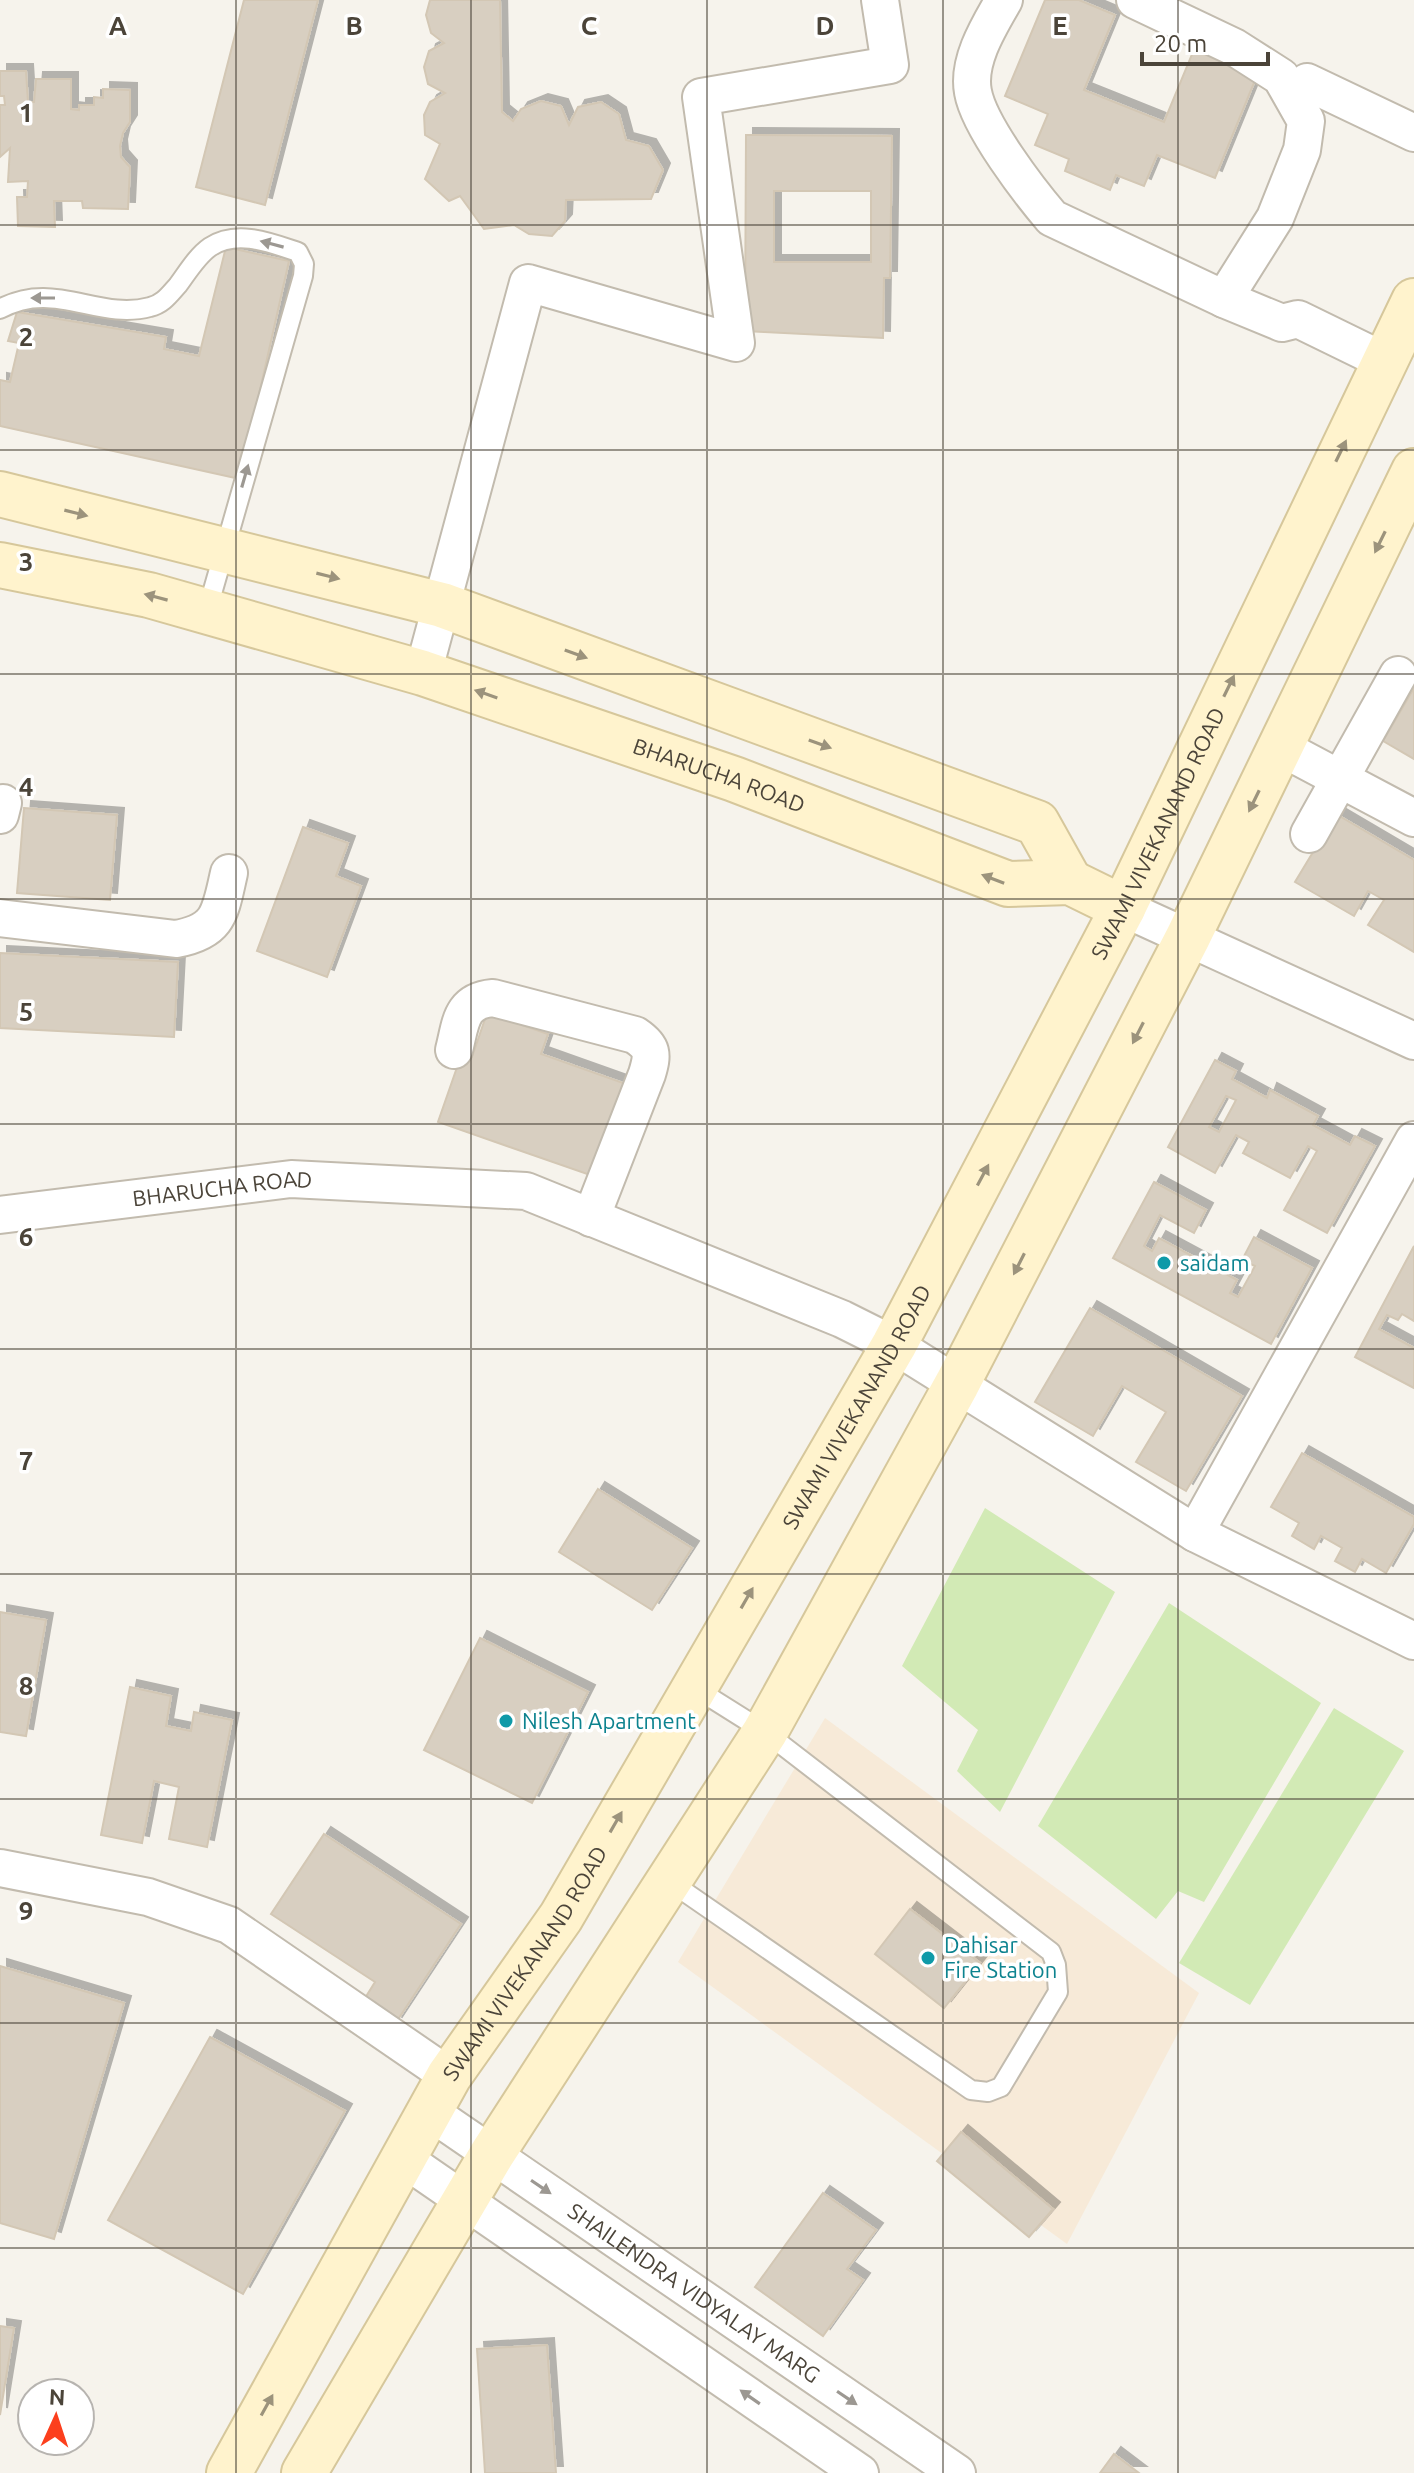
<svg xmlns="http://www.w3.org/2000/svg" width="1414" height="2473" font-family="Ubuntu,sans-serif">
<defs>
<filter id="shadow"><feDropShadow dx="7" dy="-7" stdDeviation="0" flood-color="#0004"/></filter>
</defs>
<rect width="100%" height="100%" fill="#f6f3ec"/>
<path fill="#f7ead8" d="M825,1718L1199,1993L1067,2244L678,1962Z"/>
<g fill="#d2eab5">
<path d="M985,1508L1115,1592L1000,1812L957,1771L978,1730L902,1666Z"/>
<path d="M1169,1603L1321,1703L1204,1902L1178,1891L1156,1919L1038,1826Z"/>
<path d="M1334,1708L1404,1751L1250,2005L1179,1963Z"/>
</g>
<g fill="#d8cfc1" stroke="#d3c7b4" stroke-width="2" fill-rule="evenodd" filter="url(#shadow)">
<path d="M244,0H318L265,205L196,187Z"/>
<path d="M430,0H500L502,112L513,121L521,109L541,101L561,106L569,125L578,107L601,102L619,114L626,140L649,146L663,170L651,199L566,200L565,221L552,236L529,234L514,225L484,229L460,196L449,201L425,179L440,144L425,135L424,115L430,102L445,93L428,84L424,67L429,51L444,43L431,33L426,15Z"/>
<path d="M1045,0H1079L1115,15L1084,90L1164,122L1195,47L1258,73L1215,178L1157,155L1144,186L1116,175L1110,190L1065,171L1069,159L1035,145L1048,114L1005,96Z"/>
<path d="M0,71H26L28,102H34L36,79H71V109L79,110V105H94V97L103,98V89L130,90V122L123,133L120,146L121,157L130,167L128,209L83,208L82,201H54L55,227L18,226L17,197H27L28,181L8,182L10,148L0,157V105H5L4,96H0Z"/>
<path d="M746,135L892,136L890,278H884L883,338L745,331ZM774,191H871V262H774Z"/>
<path d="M226,247L289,261L240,479L0,426V380L10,382L19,343L8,341L17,312L166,337L164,349L199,356Z"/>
<path d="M1414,688V759L1383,741Z"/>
<path d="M24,808L117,815L110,900L17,893Z"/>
<path d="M1336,814L1414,860V952L1368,925L1384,900L1368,891L1354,916L1295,882Z"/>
<path d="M303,827L348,843L336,876L361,886L327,977L257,951Z"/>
<path d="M0,953L178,962L174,1037L0,1028Z"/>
<path d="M487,1013L548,1034L541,1054L626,1084L593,1176L438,1122L462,1053L472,1057Z"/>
<path d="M1215,1060L1236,1071L1232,1079L1267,1098L1270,1090L1318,1116L1313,1125L1350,1145L1355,1136L1375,1146L1327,1233L1284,1210L1317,1151L1308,1146L1290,1178L1243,1153L1249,1142L1236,1135L1215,1173L1168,1147ZM1226,1096L1236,1100L1219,1132L1209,1127Z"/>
<path d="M1154,1182L1206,1210L1194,1233L1160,1215L1144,1246L1152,1251L1159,1238L1237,1280L1230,1293L1238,1297L1255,1266L1242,1260L1254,1237L1312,1268L1271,1344L1113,1258Z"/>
<path d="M1414,1246V1321L1402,1314L1398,1320L1387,1315L1379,1329L1414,1348V1388L1355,1357Z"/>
<path d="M1090,1308L1242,1396L1186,1491L1136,1462L1166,1412L1122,1386L1093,1436L1035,1402Z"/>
<path d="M1302,1453L1414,1517V1524L1386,1573L1362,1559L1355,1572L1335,1561L1342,1548L1321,1536L1314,1549L1292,1536L1299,1523L1271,1507Z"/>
<path d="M598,1489L692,1548L652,1610L559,1552Z"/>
<path d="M0,1612L46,1620L26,1736L0,1732Z"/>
<path d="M480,1638L588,1692L532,1803L424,1750Z"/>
<path d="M130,1687L171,1696L166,1726L191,1731L194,1712L232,1720L207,1847L169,1839L179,1787L154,1781L142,1843L101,1835Z"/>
<path d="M324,1834L461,1924L395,2024L362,2003L375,1982L271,1914Z"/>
<path d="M910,1909L980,1963L944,2008L875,1954Z"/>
<path d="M0,1966L124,2003L54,2239L0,2223Z"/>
<path d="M210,2037L345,2111L243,2294L108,2220Z"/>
<path d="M961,2132L1053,2209L1029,2237L937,2161Z"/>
<path d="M823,2193L876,2230L847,2269L863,2280L823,2336L755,2287Z"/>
<path d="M0,2326L14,2328L0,2415Z"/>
<path d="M547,2345L556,2473H485L477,2349Z"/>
<path d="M1114,2454L1139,2473H1100Z"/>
</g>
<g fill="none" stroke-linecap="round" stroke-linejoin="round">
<g stroke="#c2bbae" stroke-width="22">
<g id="lane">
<path d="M0,309C54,279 98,321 150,307C163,304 169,295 178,285C187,273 197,256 210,247C237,229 271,243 298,252L304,264L303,276L207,611"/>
<path d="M669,1881L971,2090L988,2092L1001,2087L1058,1992L1056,1965L1051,1952L765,1732L695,1688"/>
</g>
</g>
<g stroke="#c2bbae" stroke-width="40">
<g id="street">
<path d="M1004,0C989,26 967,61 973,92C979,126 1029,191 1052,218L1224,299L1282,323L1298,319L1384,361"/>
<path d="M1135,0L1234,47L1281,77L1306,121L1302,150L1275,218L1224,299"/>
<path d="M1307,82L1414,133"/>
<path d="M423,673L528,283L736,343L701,97L890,65L880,0"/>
<path d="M1280,747L1414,818"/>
<path d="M0,815L3,803"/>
<path d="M1309,834L1398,675"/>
<path d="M1123,908L1414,1041"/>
<path d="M0,918L176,939C220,931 220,912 229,873"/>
<path d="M454,1050C461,1023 460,1001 493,998L635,1035C653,1047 653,1054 647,1074L591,1218"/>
<path id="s1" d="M0,1215L291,1179L526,1191L842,1319L894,1345L1195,1533L1414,1641"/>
<path d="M1195,1533L1414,1140"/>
<path d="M0,1868L148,1897L229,1925L449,2076"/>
<path id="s2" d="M430,2112L957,2473"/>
<path d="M404,2159L860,2473"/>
</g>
</g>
<g stroke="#d6c79b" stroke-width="48">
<g id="secondary">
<path d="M0,494L442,605L1037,823L1070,882"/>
<path id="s3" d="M0,565L149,595L423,673L734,779L1008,884L1070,882L1123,908"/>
<path id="s4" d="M229,2473L449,2076L561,1917L894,1345L1123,908L1414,301"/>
<path d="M304,2473L492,2154L765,1732L957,1384L1188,937L1414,471"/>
</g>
</g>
<use href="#lane" stroke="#fff" stroke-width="18"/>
<use href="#street" stroke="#fff" stroke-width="36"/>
<use href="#secondary" stroke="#fff3cd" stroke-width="44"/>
</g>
<defs><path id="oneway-solid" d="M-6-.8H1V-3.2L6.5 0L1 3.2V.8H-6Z" transform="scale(2)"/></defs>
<g fill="#9c9892">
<use href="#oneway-solid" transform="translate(272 244) rotate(-165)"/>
<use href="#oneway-solid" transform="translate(43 298) rotate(180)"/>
<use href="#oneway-solid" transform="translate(245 476) rotate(-74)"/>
<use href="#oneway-solid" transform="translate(541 2187) rotate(34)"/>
<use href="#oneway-solid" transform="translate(750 2397) rotate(-145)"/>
<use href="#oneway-solid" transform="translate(847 2398) rotate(34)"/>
</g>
<g fill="#9c937c">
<use href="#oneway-solid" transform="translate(1341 451) rotate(-64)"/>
<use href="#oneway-solid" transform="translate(76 513) rotate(14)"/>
<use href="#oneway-solid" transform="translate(1380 542) rotate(116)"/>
<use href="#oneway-solid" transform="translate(328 576) rotate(14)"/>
<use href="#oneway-solid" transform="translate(156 597) rotate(-165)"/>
<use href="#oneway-solid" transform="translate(576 654) rotate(20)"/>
<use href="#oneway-solid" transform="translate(1229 686) rotate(-64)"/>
<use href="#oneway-solid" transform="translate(486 694) rotate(-161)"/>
<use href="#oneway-solid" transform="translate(820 744) rotate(20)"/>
<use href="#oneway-solid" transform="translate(1254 801) rotate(116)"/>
<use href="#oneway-solid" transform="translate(993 879) rotate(-159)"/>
<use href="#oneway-solid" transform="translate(1138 1033) rotate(117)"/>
<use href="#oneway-solid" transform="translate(983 1175) rotate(-62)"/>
<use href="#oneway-solid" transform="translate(1019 1264) rotate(117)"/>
<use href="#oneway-solid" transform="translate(747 1598) rotate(-60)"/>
<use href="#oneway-solid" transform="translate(616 1822) rotate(-60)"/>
<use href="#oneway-solid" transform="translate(267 2405) rotate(-61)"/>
</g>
<path fill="none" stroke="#4b4439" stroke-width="2" stroke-opacity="0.55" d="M236,0V2473M471,0V2473M707,0V2473M943,0V2473M1178,0V2473M0,225H1414M0,450H1414M0,674H1414M0,899H1414M0,1124H1414M0,1349H1414M0,1574H1414M0,1799H1414M0,2023H1414M0,2248H1414"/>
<g fill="#0f9aa8" stroke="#fff" stroke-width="3">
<circle cx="1164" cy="1263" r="8"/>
<circle cx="506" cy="1721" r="8"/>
<circle cx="928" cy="1958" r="8"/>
</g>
<g text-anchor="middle" stroke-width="7" stroke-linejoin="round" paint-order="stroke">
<g font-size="22" fill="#4b4439" stroke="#fff">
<text dy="8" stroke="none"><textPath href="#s3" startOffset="750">BHARUCHA ROAD</textPath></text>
<text dy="8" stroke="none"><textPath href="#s4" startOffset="1886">SWAMI VIVEKANAND ROAD</textPath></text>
<text dy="8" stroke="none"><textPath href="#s1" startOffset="224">BHARUCHA ROAD</textPath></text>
<text dy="8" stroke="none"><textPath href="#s4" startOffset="1238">SWAMI VIVEKANAND ROAD</textPath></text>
<text dy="8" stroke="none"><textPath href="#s4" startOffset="590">SWAMI VIVEKANAND ROAD</textPath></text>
<text dy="8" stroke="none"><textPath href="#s2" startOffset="320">SHAILENDRA VIDYALAY MARG</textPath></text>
</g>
<g font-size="22" fill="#0d838f" stroke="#fff" text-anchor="start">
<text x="1180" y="1271">saidam</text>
<text x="522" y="1729">Nilesh Apartment</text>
<text x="944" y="1953">Dahisar<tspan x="944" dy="25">Fire Station</tspan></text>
</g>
</g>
<g font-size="26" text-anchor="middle" font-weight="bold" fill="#4b4439" stroke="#fff" stroke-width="7" stroke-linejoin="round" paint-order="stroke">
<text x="118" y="35">A</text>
<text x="354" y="35">B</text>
<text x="589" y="35">C</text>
<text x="825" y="35">D</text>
<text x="1060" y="35">E</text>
<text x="26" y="122">1</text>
<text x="26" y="346">2</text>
<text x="26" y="571">3</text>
<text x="26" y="796">4</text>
<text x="26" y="1021">5</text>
<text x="26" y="1246">6</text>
<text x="26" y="1470">7</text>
<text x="26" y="1695">8</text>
<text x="26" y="1920">9</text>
</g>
<g transform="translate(56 2417) rotate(3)"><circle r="38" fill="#ffffff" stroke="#b7b4b0" stroke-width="2"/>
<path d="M0-6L14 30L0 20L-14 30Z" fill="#fc3f1d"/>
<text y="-12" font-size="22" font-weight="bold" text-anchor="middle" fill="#4b4439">N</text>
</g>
<path d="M1142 52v12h126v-12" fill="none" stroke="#4b4439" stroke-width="4"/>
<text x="1154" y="52" font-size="24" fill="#4b4439" stroke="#ffffff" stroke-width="6" paint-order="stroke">20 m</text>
</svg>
